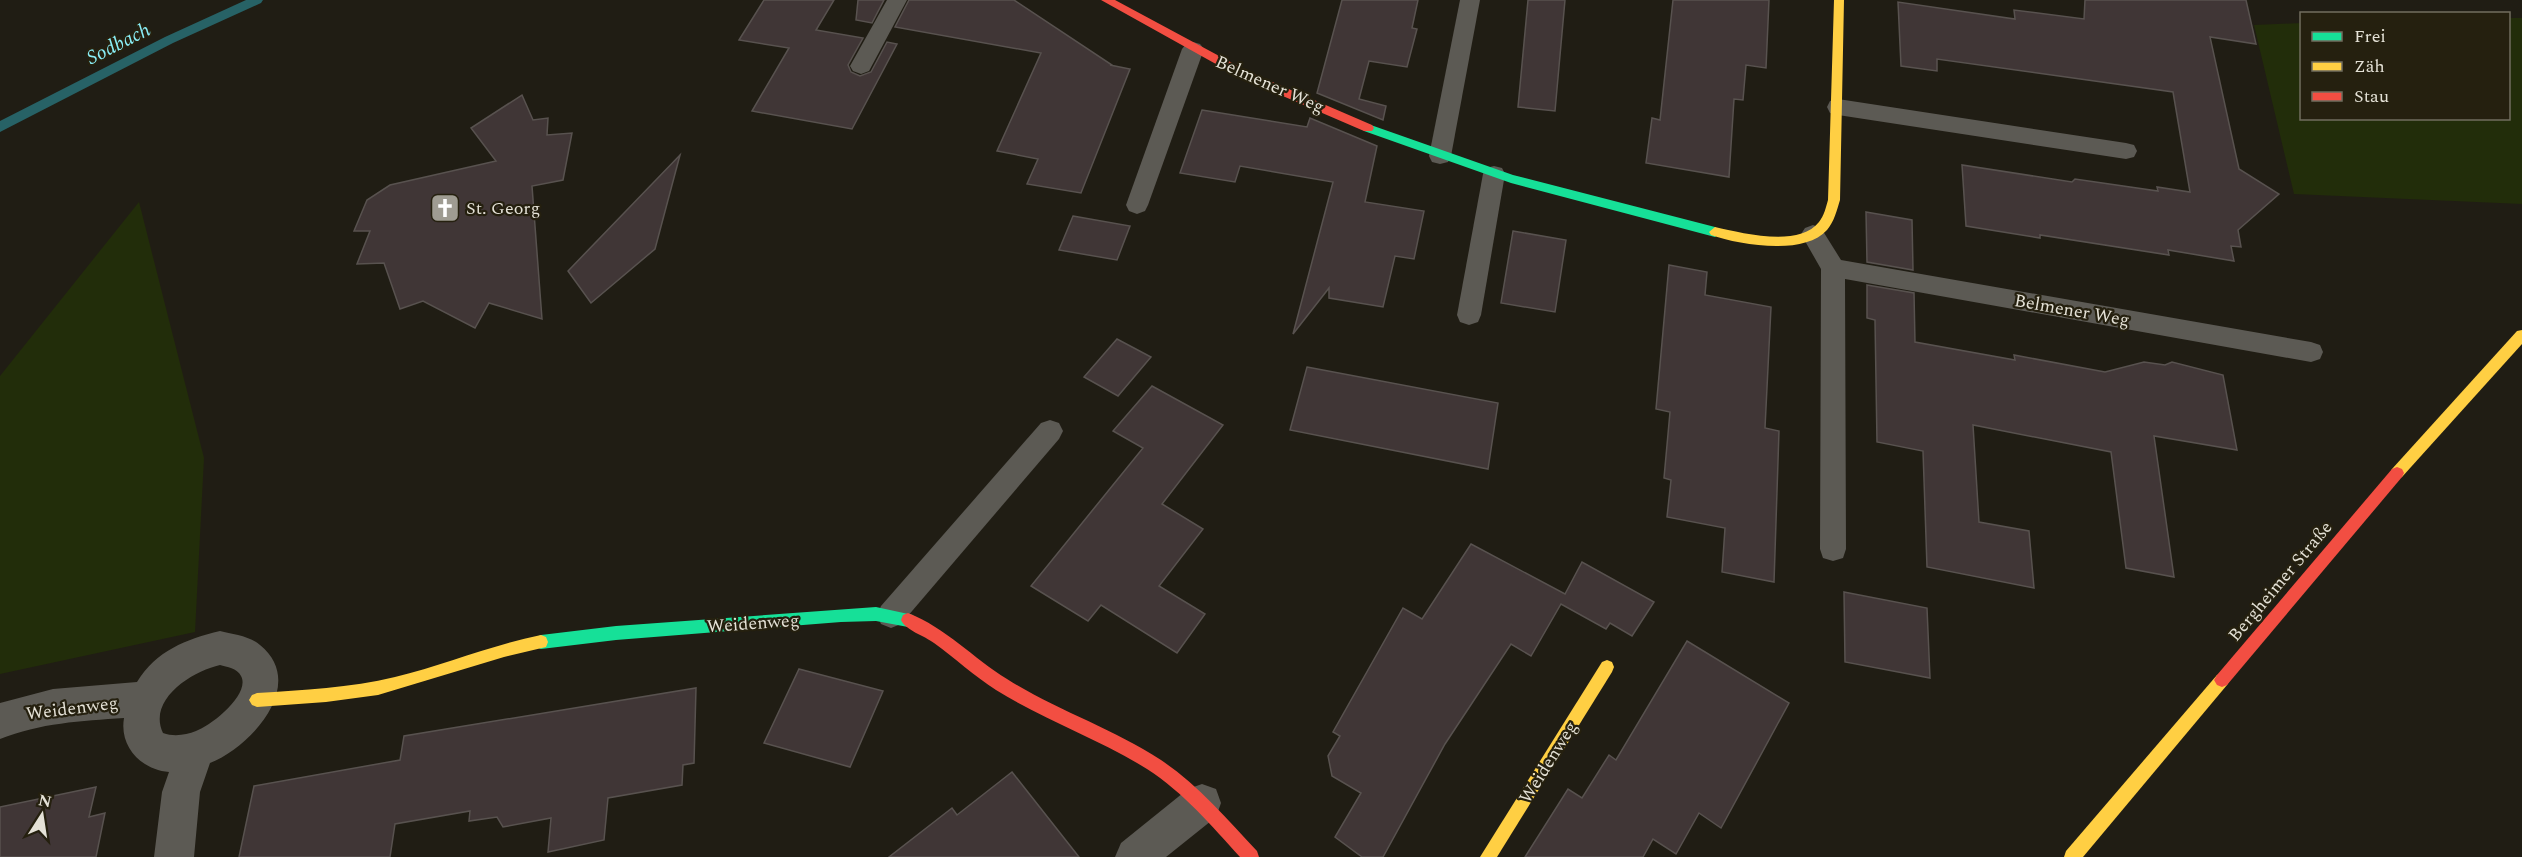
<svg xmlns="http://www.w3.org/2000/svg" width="2522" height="857" font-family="Spectral,serif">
<rect width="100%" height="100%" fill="#201d14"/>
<g fill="#222d0a">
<path d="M2509,18H2522V204L2294,194L2254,25L2301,23L2302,118H2508Z"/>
<path d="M139,202L204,458L195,632L0,674V376Z"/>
</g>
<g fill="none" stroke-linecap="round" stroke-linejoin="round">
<path fill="#276266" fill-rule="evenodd" d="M246,0H263L261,3L173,43L0,132V121L165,37Z"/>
</g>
<g fill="#403636" stroke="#58524f" stroke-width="1.5">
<path d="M764,0H834L816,30L863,38L848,65L851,72L860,76L871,72L887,42L897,44L852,129L752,111L789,48L739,40Z"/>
<path d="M858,0H884L872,23L856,20Z"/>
<path d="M909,0H1014L1112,65H1110L1130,69L1081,193L1027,184L1038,159L997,151L1041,53L895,27Z"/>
<path d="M1342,0H1418L1412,28L1417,29L1407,67L1369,61L1359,99L1386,106L1383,120L1317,93Z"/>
<path d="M1528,0H1565L1555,111L1518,107Z"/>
<path d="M1673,0H1769L1766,68L1746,65L1743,100L1734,99L1729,177L1646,163L1652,118L1660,120Z"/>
<path d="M2085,0H2246L2256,44L2210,37L2239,169L2279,194L2238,230L2241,247L2231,246L2234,261L2168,250L2169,255L2040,235V238L1966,226L1962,165L2072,182L2075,179L2158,191L2157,187L2190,192L2173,92L1937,59V71L1901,66L1898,2L2015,19L2014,10L2084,19Z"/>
<path d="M522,95L533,120L548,118L547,135L572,133L563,180L532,186L542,319L489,303L475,328L423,301L400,309L384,263L357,264L370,231H354L367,200L390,185L496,161L471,128Z"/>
<path d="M1202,110L1307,127L1310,118L1377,146L1365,202L1424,211L1414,259L1395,256L1383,307L1329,298V288L1293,334L1333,182L1240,166L1235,182L1180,173Z"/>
<path d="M680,155L655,249L591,303L568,271Z"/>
<path d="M1866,212L1912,220L1913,270L1867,262Z"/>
<path d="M1073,216L1130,226L1117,260L1059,250Z"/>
<path d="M1513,231L1566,240L1555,312L1501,303Z"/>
<path d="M1669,265L1707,272L1705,295L1771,307L1765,428L1779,431L1774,582L1722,572L1725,528L1667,517L1671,480L1664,478L1670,412L1656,409Z"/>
<path d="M1867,285L1914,293L1915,342L2015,360L2014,355L2105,372L2144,362L2165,365L2172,362L2223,375L2237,450L2154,436L2174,577L2126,568L2111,452L1973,425L1979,522L2029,531L2034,588L1927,567L1923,451L1877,442L1875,320L1867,318Z"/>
<path d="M1117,339L1151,357L1118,396L1084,377Z"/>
<path d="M1307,367L1498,403L1488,469L1290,430Z"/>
<path d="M1152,386L1223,425L1162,504L1203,529L1159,586L1205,614L1177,653L1101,605L1088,621L1031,586L1143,448L1113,431Z"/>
<path d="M1471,544L1565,594L1582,562L1654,602L1632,636L1610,623L1606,629L1561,604L1531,656L1511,644L1445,744L1383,857H1362L1335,837L1361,793L1332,776L1328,756L1340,736L1333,732L1403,608L1422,619Z"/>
<path d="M1844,592L1927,608L1930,678L1845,662Z"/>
<path d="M1687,641L1789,703L1721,828L1699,813L1676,854L1653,839L1643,857H1525L1568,789L1582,798L1609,755L1616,760Z"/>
<path d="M799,669L883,691L850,767L764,743Z"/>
<path d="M696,688L694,763L683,765L682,785L608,798L604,840L548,852L551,818L503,827L497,817L469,821L470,811L395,824L390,857H239L254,786L400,760L404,736Z"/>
<path d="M1012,772L1079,857H889L952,808L957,815Z"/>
<path d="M96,787L89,817L105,813L96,857H0V807Z"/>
</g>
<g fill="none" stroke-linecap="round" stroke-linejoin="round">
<g fill="#5c5a54" fill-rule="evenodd">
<path d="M887,0H907L869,71L861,74L853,71L850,66Z"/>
<path d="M1460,0H1480L1451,156L1448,162L1440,164L1432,162L1429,156Z"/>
<path d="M1193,42L1200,44L1204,49L1148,205L1145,211L1137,214L1129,211L1126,205L1182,49L1186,44Z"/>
<path d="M1838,99L2126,143L2134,145L2137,151L2134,157L2126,159L1838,115L1830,113L1827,107L1830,101Z"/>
<path d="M1494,166L1502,168L1505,174L1481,315L1478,322L1469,325L1460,322L1457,315L1483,174L1486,168Z"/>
<path d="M1813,225L1821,228L1841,260L2311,342L2320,345L2323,352L2320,359L2311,362L1845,279L1846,549L1843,558L1833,561L1823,558L1820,549L1821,269L1801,234L1805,228Z"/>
<path d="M1050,420L1059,423L1063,431L1059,439L901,624L891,628L881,624L877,615L881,606L1041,423Z"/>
</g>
<g fill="#5c5a54" fill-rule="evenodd">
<path d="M220,631C232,634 250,636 260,645C308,684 251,747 210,763L200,792L194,857H154L162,792L169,772C142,770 119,747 124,718C81,721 40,723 0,739V703L53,689L137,682C156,651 186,639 220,631ZM220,665C227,667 237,668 241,676C251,694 211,726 196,731C186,735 174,737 163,733C147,699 193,671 220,665Z"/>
<path d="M1202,784L1216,789L1221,803L1216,817L1166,857H1115L1121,843L1188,789Z"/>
</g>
<g fill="#16e098" fill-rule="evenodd">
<path d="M1368,124L1513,175L1715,227L1721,232L1715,237L1511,183L1364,131L1362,128Z"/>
<path d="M876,607L913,615L915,620L913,625L908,627L876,621L841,622L616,640L541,649L536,647L534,642L536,637L541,635L616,626Z"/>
</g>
<g fill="#ffcf43" fill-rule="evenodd">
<path d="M1834,0H1844L1840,200C1837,210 1834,222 1827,230C1804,256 1740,245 1711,235L1709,232L1715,227C1742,233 1799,248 1819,222C1824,216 1826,207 1828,200Z"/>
<path d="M2522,330V344L2402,477L2397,479L2392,477L2390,473L2392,469L2517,331Z"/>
<path d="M541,635L546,637L548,642L546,647L504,657L378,695L326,702L257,707L252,705L249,700L252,695L257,693C303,690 350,688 395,677C444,665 491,645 541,635Z"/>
<path d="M1607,660L1612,662L1614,667L1612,672L1497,857H1480L1602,662Z"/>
<path d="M2222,673L2227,675L2230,680L2227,685L2083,857H2064L2066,851L2217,675Z"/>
</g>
<g fill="#f24e42" fill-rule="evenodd">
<path d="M1101,0H1115L1249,72L1372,125L1374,128L1372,131H1364L1241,78Z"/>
<path d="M2397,467L2402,469L2404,473L2402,477L2227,685L2222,687L2217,685L2214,680L2217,675L2392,469Z"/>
<path d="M908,613C946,628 973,658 1007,679C1056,710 1112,728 1161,760C1198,785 1226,818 1257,851L1259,857H1240C1211,825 1184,793 1147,769C1099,739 1044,720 996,690C974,676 955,658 934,643C925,636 905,630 901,620L903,615Z"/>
</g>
</g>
<defs>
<g id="church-square" transform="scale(1.5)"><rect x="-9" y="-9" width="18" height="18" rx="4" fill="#9f9c92" stroke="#25200f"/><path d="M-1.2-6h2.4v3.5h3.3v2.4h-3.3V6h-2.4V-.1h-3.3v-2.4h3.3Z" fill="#fff"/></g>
</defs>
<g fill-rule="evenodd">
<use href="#church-square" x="445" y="208"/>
</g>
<g text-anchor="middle" stroke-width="4.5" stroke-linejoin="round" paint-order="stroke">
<g font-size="18" fill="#e4e1d6" stroke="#25200f">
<text transform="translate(1270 84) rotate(24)" y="6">Belmener Weg</text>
<text transform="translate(2072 310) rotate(10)" y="6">Belmener Weg</text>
<text transform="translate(2280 581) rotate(-50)" y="6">Bergheimer Straße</text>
<text transform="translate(753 623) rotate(-4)" y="6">Weidenweg</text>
<text transform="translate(72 708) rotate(-7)" y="6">Weidenweg</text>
<text transform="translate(1548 762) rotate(-58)" y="6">Weidenweg</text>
</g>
<g font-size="18" fill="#e4e1d6" stroke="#25200f" text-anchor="start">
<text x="466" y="214">St. Georg</text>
</g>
<g font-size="20" font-style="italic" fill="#8aeef7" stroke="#25200f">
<text transform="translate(118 43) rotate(-27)" y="7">Sodbach</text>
</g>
</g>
<rect x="2300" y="12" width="210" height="108" fill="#25200f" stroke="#716d5f" stroke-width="1.5"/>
<rect x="2312" y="32" width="30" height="9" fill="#16e098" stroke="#716d5f" stroke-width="1.5"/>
<text x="2354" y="42" font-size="18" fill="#e4e1d6">Frei</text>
<rect x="2312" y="62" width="30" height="9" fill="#ffcf43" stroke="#716d5f" stroke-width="1.5"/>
<text x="2354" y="72" font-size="18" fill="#e4e1d6">Zäh</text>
<rect x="2312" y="92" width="30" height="9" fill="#f24e42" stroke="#716d5f" stroke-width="1.5"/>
<text x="2354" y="102" font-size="18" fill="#e4e1d6">Stau</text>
<g transform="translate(42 815) rotate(12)" stroke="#25200f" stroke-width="4.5" paint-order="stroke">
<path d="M0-4.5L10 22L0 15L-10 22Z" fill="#e4e1d6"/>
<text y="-9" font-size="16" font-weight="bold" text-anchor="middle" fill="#e4e1d6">N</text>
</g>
</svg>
